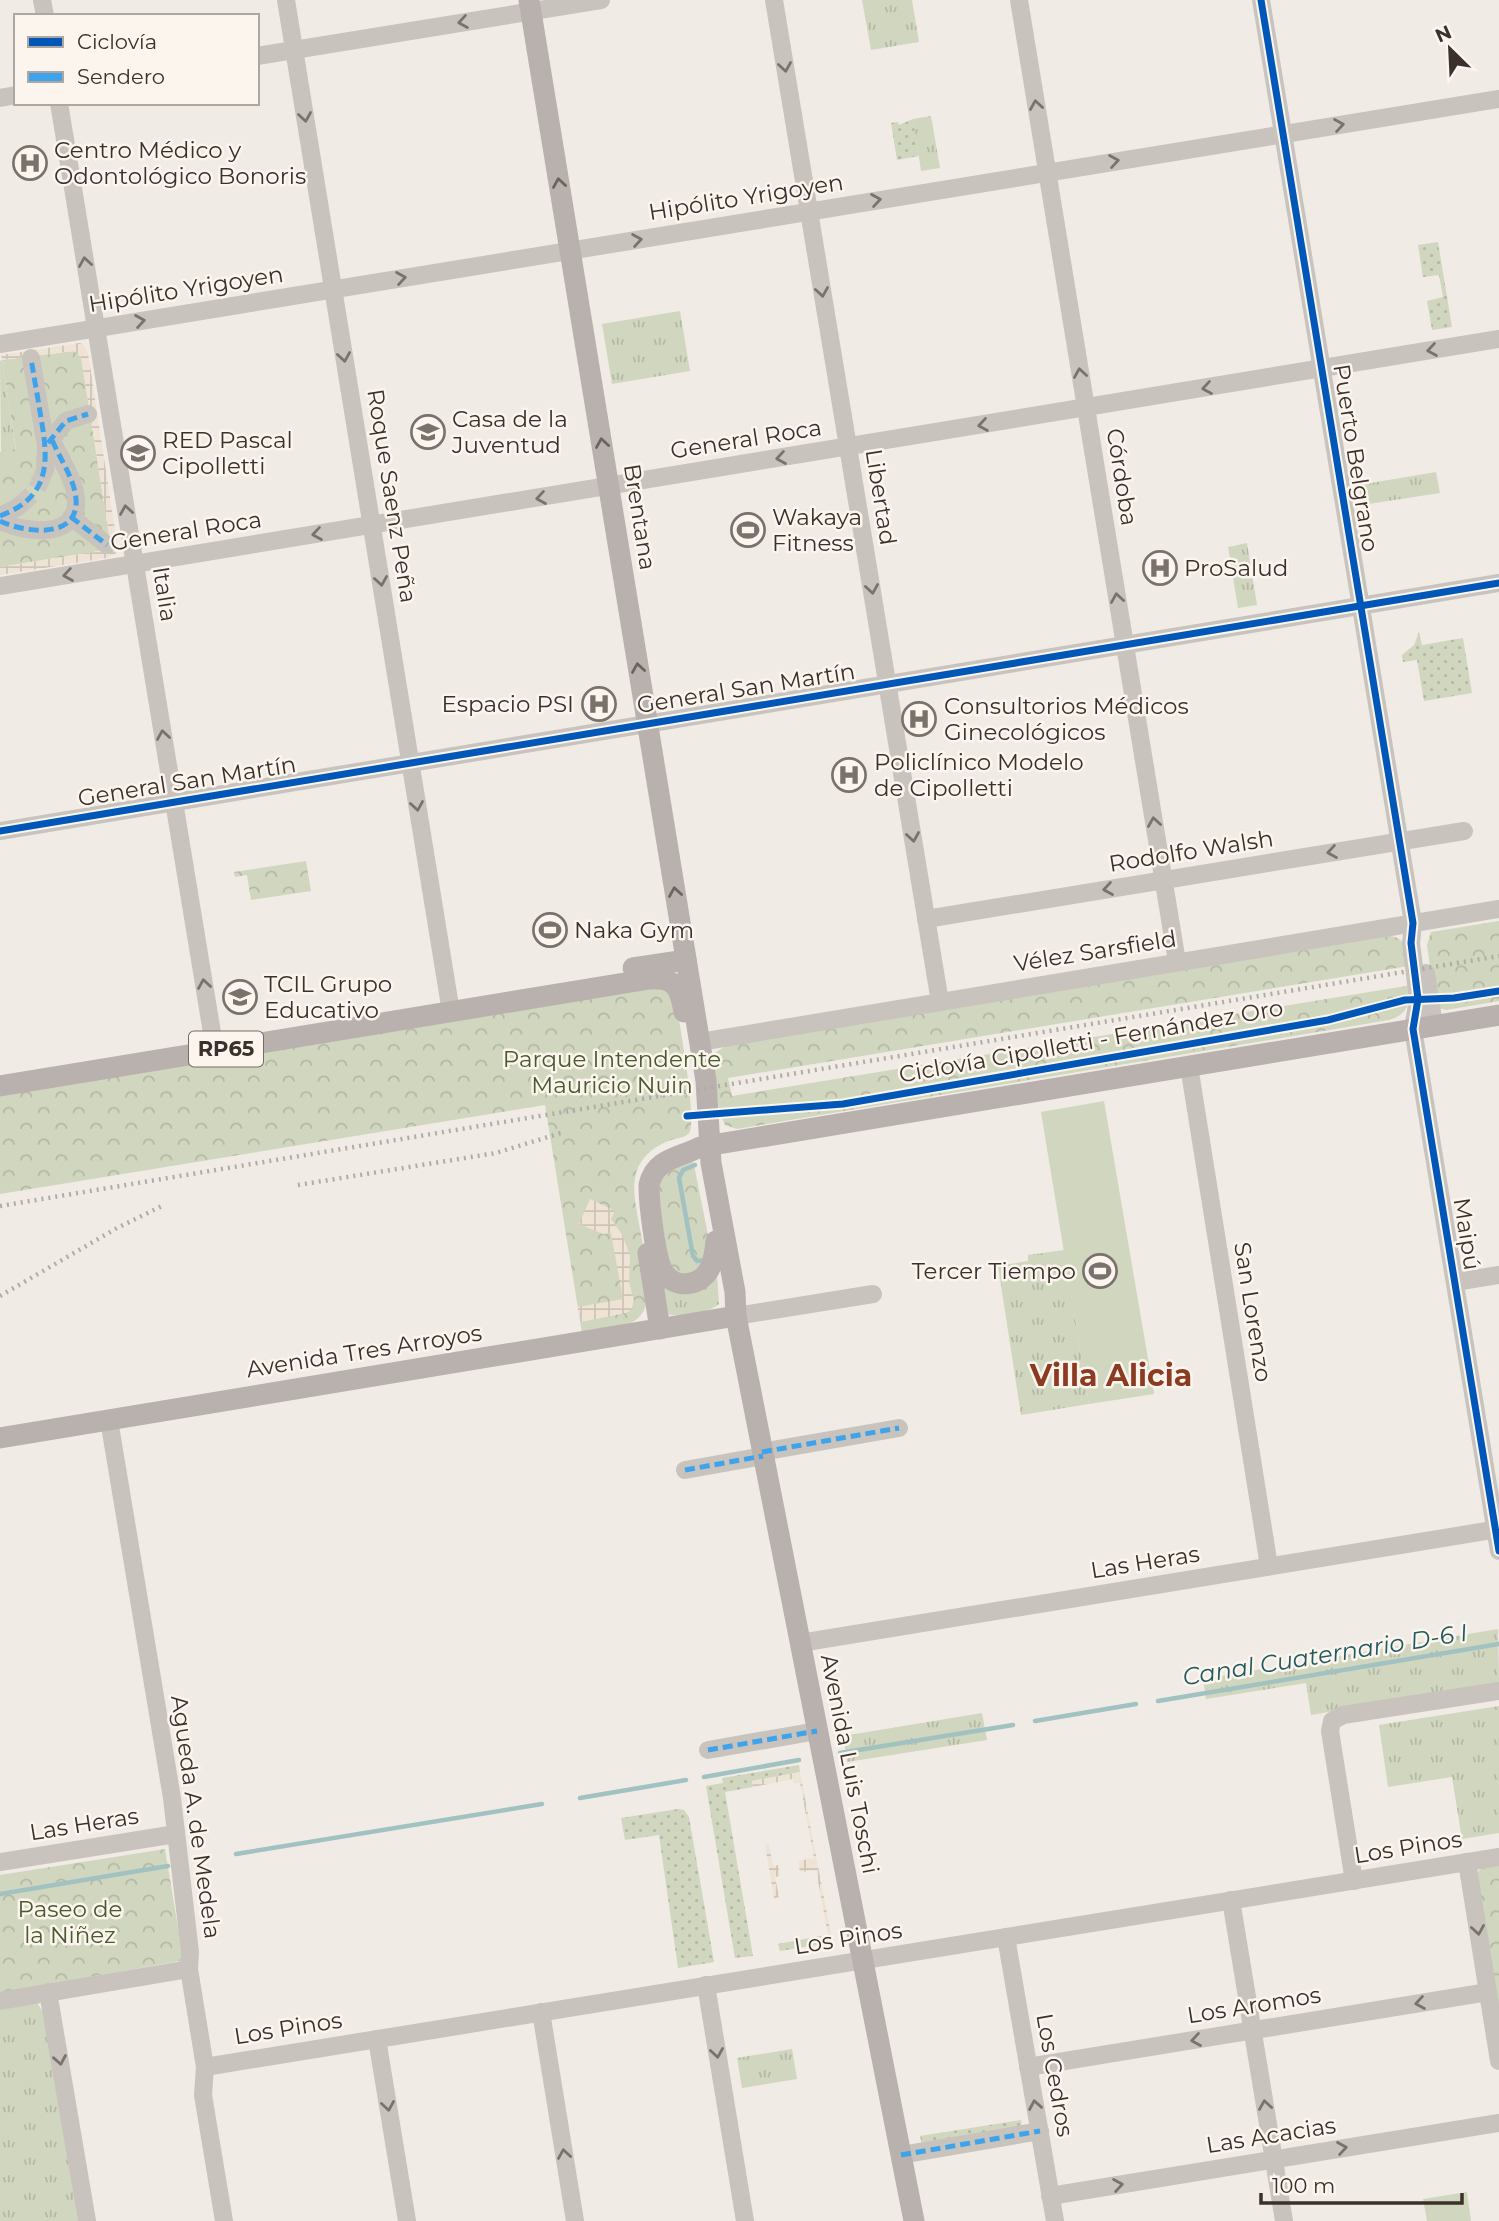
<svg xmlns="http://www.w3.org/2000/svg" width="1499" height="2221" font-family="Montserrat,sans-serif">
<defs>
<pattern id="grass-tufts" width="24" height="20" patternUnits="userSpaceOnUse" patternTransform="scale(1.75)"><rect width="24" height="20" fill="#d1d6bf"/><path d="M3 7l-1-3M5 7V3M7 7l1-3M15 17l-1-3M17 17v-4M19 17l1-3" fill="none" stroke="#b4b8a4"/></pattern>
<pattern id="forest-crowns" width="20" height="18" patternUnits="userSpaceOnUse" patternTransform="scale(1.75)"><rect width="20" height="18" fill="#d1d6bf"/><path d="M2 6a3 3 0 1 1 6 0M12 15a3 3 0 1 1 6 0" fill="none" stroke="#b4b8a4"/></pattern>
<pattern id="garden-dots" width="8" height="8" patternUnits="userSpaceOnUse" patternTransform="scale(1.75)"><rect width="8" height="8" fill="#d1d6bf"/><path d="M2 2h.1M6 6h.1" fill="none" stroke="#b4b8a4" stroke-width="1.8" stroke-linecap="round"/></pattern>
<pattern id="plaza-grid" width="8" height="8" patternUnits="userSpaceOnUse" patternTransform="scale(1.75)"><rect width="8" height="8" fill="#eee3d5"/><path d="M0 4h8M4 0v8" fill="none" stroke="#cdc3b7"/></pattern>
</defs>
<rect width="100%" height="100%" fill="#f0ebe5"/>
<g fill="url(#grass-tufts)">
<path d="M862,0H912L919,42L871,50Z"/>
<path d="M931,116L940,168L921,171L913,119Z"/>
<path d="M680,311L690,371L612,384L602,324Z"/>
<path d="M2,360L16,450L1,452L0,361Z"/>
<path d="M1436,472L1440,493L1362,505L1359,485Z"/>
<path d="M1247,543L1257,605L1238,608L1228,547Z"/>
<path d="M1064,1250L1089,1404L1021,1415L998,1266L1028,1261V1255Z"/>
<path d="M658,1275H717L719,1304C709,1313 679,1317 666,1314Z"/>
<path d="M1498,1629L1499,1683L1311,1715L1306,1683L1206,1699L1203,1679Z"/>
<path d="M1499,1706V1833L1462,1839L1452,1777L1388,1787L1379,1725Z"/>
<path d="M982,1713L987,1740L847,1762L843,1736Z"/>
<path d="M37,2003L43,2012L78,2221H0V2008Z"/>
<path d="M792,2049L797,2079L742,2088L737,2058Z"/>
</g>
<g fill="url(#forest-crowns)">
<path d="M74,351L81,357L110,541L105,550L0,567V452L16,449L2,360Z"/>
<path d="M306,861L311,891L251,900L247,875L235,877L234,872Z"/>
<path d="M1499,921V1001L1446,1010L1439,1008L1435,1002L1427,945L1431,932Z"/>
<path d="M1390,936C1407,938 1406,951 1409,966L728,1078L732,1096L1412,985C1409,1003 1409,1014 1389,1020L737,1129L725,1125L719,1110L712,1060L716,1052L726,1046Z"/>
<path d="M657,986L675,996C678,1015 698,1123 689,1133C686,1137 679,1138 674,1139C655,1145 639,1157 635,1178C628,1212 669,1302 634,1321C620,1329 599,1330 582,1333L545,1105L0,1194V1094Z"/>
<path d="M693,1160L709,1240L705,1264L687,1276L669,1269L656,1177Z"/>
<path d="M165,1849L182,1952L180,1961L0,1993V1875Z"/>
<path d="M1499,1864V2014L1477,1873L1481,1868Z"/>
</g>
<g fill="url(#garden-dots)">
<path d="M913,119L919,156L897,160L891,123L898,122L899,125Z"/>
<path d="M1438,242L1452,327L1432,330L1427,301L1443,297L1439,275L1423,277L1418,245Z"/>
<path d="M1419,632L1422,645L1463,638L1472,693L1424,701L1417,660L1403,662L1402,655L1414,645Z"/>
<path d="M799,1765L800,1772L752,1781L753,1787L725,1792L753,1956L735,1958L706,1786L723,1783L722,1778Z"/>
<path d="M678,1809L684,1810L689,1817L714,1962L678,1968L659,1835L625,1840L621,1818Z"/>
<path d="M831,1934L828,1943L780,1951L778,1944Z"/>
<path d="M1021,2120L1022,2129L922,2145L920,2136Z"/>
</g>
<g fill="#d1d6bf">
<path d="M1104,1101L1154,1394L1089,1404L1041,1112Z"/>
<path d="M1467,2192L1471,2221H1427L1423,2199Z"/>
</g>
<g fill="url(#plaza-grid)">
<path d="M80,343L84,345L88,353L118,550L115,554L107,558L0,575V567L105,550L110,541L81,357L74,351L2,360L1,355Z"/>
<path d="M590,1199L615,1211L611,1219L623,1236L630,1256L629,1282L634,1301L631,1310L626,1313L581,1322L578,1307L623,1299L611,1233L603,1234L579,1224Z"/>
<path d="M800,1772L831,1934L828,1935L816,1870L800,1872L798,1861L814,1858L800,1783H794L793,1779L753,1787L752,1781Z"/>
<path d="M769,1844L773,1866L778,1865L780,1876L775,1877L779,1897L774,1898L765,1845Z"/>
</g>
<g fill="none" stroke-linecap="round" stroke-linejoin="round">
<g stroke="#a1c2c1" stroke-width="4.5">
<path d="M695,1165L683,1170L679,1178L693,1256L697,1261L707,1260"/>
<path d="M1158,1701L1499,1644"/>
<path d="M1035,1721L1136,1704"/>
<path d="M840,1753L1013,1725"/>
<path d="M704,1777L799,1760"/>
<path d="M580,1798L686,1780"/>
<path d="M236,1854L542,1804"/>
<path d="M0,1894L168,1866"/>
</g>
<path stroke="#ccc6c0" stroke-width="18" stroke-dasharray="18 9" stroke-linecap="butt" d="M18,507L36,491L45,470"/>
<g stroke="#c9c3be" stroke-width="18">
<path d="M42,0L45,16"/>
<path d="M286,0L451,1012"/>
<path d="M774,0L940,1002"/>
<path d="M1019,0L1177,962"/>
<path d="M1261,0L1413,923L1411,943L1418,999L1413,1029L1499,1551"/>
<path d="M257,56L601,0"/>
<path d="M0,98L16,95"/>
<path d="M59,103L215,1051"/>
<path d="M0,344L1499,99"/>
<path d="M31,358L46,446L45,470"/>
<path d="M46,446L66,421L88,414"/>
<path d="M0,516L18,507"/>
<path d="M71,517L107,545"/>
<path d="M0,521C27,534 85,540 75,492C71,473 58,456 51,437"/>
<path d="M0,586L1499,339"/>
<path d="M0,831L1499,583"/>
<path d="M926,919L1464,831"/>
<path d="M1426,973L1434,1025"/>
<path d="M700,1042L1499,909"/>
<path d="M1189,1066L1269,1566"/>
<path d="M1455,1282L1499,1275"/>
<path d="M736,1316L873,1294"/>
<path d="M109,1420L172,1798L190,1952L189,1969L205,2067L203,2095L224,2221"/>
<path d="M762,1452L899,1428"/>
<path d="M685,1470L763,1456"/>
<path d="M800,1643L1499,1529"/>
<path d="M708,1750L817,1731"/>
<path d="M0,1862L176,1834"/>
<path d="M1467,1862L1499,2061"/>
<path d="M1354,1881L1330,1731L1332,1721L1343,1715L1499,1691"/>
<path d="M1231,1900L1284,2221"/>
<path d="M1006,1937L1055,2221"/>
<path d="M706,1985L745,2221"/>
<path d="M48,1992L87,2221"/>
<path d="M0,2001L189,1969"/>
<path d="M541,2012L575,2221"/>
<path d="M377,2039L407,2221"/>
<path d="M205,2067L1499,1857"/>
<path d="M1028,2067L1488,1992"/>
<path d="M901,2155L1040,2131"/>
<path d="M1050,2196L1499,2123"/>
</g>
<g stroke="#b8b1ad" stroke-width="21">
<path d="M529,0L706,1081L711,1163L735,1292L736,1316L914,2221"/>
<path d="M633,968L686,960"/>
<path d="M0,1086L649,979C676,977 680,988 684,1012"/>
<path d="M716,1241C715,1251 714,1260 710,1268C701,1286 676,1290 664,1273C655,1260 649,1202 649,1185C655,1158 679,1158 700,1147L1499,1015"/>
<path d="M648,1253L660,1329"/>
<path d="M0,1438L736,1316"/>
</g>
<g stroke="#b1aca8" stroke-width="4.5" stroke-dasharray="2 5" stroke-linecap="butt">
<path d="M298,1185L496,1153L564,1132"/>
<path d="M0,1206L1499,956"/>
<path d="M0,1296L117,1228L162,1206"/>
</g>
<g stroke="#3fa3eb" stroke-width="5" stroke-dasharray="10 5" stroke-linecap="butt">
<path d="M48,443L66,421L88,414"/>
<path d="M0,516C50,497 49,463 41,418C38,398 34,378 31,358"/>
<path d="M71,517L107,545"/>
<path d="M0,521C27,534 85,540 75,492C71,473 58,456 51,437"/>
<path d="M762,1452L899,1428"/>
<path d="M685,1470L763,1456"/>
<path d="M708,1750L817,1731"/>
<path d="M901,2155L1040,2131"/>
</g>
<g stroke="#fbf5ee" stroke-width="11">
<g id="cycleway">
<path d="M1261,0L1413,923L1411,943L1418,999L1413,1029L1499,1551"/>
<path d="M0,831L1499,583"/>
<path d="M687,1116L843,1104L1328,1020L1405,1000L1454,998L1499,991"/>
</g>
</g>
<use href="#cycleway" stroke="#0057b8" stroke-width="7"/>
</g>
<defs><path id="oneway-chevron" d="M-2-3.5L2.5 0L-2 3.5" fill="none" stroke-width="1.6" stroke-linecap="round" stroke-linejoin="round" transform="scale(1.75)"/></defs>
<g stroke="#7b726d">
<use href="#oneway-chevron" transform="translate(463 22) rotate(171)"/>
<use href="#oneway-chevron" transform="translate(785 67) rotate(81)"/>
<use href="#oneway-chevron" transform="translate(1036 105) rotate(-99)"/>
<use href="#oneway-chevron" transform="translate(305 117) rotate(81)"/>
<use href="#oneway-chevron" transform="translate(1339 125) rotate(-9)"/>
<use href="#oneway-chevron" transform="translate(1114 161) rotate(-9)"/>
<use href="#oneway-chevron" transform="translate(876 200) rotate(-9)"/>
<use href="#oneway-chevron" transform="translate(637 240) rotate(-9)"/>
<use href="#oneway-chevron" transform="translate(85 262) rotate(-99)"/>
<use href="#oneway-chevron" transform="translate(401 278) rotate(-9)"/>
<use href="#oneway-chevron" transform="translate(822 292) rotate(81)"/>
<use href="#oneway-chevron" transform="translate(140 321) rotate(-9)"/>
<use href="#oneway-chevron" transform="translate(1432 350) rotate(171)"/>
<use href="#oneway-chevron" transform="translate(344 357) rotate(81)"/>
<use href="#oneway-chevron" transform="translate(1080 373) rotate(-99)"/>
<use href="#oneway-chevron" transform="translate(1207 388) rotate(171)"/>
<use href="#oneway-chevron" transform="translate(983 425) rotate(171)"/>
<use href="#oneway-chevron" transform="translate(781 458) rotate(171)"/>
<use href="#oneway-chevron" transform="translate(541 498) rotate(171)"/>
<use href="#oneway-chevron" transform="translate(126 510) rotate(-99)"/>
<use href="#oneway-chevron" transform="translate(317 534) rotate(171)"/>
<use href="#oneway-chevron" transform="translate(68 575) rotate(171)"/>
<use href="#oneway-chevron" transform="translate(381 581) rotate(81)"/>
<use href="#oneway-chevron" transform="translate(872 589) rotate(81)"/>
<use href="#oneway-chevron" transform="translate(1117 598) rotate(-99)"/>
<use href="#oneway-chevron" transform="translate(163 735) rotate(-99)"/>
<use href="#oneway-chevron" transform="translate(417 806) rotate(81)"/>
<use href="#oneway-chevron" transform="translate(1154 822) rotate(-99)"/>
<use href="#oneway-chevron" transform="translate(913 837) rotate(81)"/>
<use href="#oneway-chevron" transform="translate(1332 852) rotate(171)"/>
<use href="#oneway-chevron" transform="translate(1108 889) rotate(171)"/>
<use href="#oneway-chevron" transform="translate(204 984) rotate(-99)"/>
<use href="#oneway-chevron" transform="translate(1478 1930) rotate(81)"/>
<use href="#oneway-chevron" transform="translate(1420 2003) rotate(171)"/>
<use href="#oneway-chevron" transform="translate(1196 2040) rotate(171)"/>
<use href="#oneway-chevron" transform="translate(717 2053) rotate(81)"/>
<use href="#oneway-chevron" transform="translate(60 2060) rotate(80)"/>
<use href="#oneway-chevron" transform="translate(1035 2105) rotate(-100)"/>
<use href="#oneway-chevron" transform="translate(1265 2105) rotate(-99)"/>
<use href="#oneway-chevron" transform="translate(388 2106) rotate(81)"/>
<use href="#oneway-chevron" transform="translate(1342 2148) rotate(-9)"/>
<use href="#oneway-chevron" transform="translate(564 2154) rotate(-99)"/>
<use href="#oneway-chevron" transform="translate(1118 2185) rotate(-9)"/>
</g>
<g stroke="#6d645f">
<use href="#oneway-chevron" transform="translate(559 183) rotate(-99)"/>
<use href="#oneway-chevron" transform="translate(602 443) rotate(-99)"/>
<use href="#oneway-chevron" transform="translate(638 668) rotate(-99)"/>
<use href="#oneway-chevron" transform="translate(675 892) rotate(-99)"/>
</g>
<defs>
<g id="hospital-ring" transform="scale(1.75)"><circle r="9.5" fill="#fbf5ee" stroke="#7a716c" stroke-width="1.5"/><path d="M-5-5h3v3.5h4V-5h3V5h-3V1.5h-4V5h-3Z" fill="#7a716c"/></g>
<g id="university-ring" transform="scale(1.75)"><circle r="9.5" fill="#fbf5ee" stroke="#7a716c" stroke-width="1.5"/><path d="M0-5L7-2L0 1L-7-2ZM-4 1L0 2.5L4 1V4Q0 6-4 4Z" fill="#7a716c"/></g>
<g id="stadium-ring" transform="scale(1.75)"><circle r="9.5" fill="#fbf5ee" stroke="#7a716c" stroke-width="1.5"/><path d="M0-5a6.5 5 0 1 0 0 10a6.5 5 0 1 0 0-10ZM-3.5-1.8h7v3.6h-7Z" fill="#7a716c"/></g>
</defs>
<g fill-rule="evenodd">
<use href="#hospital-ring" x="30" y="163"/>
<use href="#university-ring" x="428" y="432"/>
<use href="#university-ring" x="138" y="453"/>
<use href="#stadium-ring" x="748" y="530"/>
<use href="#hospital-ring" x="1160" y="568"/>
<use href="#hospital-ring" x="599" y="704"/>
<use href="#hospital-ring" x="919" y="719"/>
<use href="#hospital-ring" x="849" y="775"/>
<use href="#stadium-ring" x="550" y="930"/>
<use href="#university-ring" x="240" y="997"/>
<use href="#stadium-ring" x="1100" y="1271"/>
</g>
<g text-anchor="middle" stroke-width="5" stroke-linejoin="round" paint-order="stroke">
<rect fill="#fbf5ee" stroke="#756b66" stroke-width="2" x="189" y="1031.5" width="74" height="35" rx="5"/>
<g font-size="21" font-weight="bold" fill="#3b302b">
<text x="226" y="1056">RP65</text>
</g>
<g font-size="23" fill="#3b302b" stroke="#fbf5ee" text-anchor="start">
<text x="54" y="158">Centro Médico y<tspan x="54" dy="26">Odontológico Bonoris</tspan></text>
<text x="452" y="427">Casa de la<tspan x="452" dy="26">Juventud</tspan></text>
<text x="162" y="448">RED Pascal<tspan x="162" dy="26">Cipolletti</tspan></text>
<text x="772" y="525">Wakaya<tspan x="772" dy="26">Fitness</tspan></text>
<text x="1184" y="576">ProSalud</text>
<text x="574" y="712" text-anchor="end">Espacio PSI</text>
<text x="944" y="714">Consultorios Médicos<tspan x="944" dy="26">Ginecológicos</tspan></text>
<text x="874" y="770">Policlínico Modelo<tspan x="874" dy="26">de Cipolletti</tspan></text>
<text x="574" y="938">Naka Gym</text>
<text x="264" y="992">TCIL Grupo<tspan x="264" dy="26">Educativo</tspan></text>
<text x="1076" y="1279" text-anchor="end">Tercer Tiempo</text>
</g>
<g font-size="23" fill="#3b302b" stroke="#fbf5ee">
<text transform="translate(746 197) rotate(-9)" y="8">Hipólito Yrigoyen</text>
<text transform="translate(186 289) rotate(-9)" y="8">Hipólito Yrigoyen</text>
<text transform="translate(746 439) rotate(-9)" y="8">General Roca</text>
<text transform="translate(1356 458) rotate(81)" y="8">Puerto Belgrano</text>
<text transform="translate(1122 477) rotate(81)" y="8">Córdoba</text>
<text transform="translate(392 496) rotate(81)" y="8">Roque Saenz Peña</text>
<text transform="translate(881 497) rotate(81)" y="8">Libertad</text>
<text transform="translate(640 517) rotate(81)" y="8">Brentana</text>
<text transform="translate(186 531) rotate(-9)" y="8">General Roca</text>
<text transform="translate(165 594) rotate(81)" y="8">Italia</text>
<text transform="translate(746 688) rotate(-9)" y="8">General San Martín</text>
<text transform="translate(187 781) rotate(-9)" y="8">General San Martín</text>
<text transform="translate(1191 851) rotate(-9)" y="8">Rodolfo Walsh</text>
<text transform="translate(1095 951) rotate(-9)" y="8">Vélez Sarsfield</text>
<text transform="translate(1091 1041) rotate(-10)" y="8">Ciclovía Cipolletti - Fernández Oro</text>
<text transform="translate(1467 1234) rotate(81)" y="8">Maipú</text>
<text transform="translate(1253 1312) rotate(81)" y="8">San Lorenzo</text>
<text transform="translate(364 1351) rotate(-9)" y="8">Avenida Tres Arroyos</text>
<text transform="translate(1145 1562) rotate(-9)" y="8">Las Heras</text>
<text transform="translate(850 1764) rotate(79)" y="8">Avenida Luis Toschi</text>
<text transform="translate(196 1817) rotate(82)" y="8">Agueda A. de Medela</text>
<text transform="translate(84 1824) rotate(-9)" y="8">Las Heras</text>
<text transform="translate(1408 1847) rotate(-9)" y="8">Los Pinos</text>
<text transform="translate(848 1938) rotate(-9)" y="8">Los Pinos</text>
<text transform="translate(1254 2005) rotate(-9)" y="8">Los Aromos</text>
<text transform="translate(288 2028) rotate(-9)" y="8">Los Pinos</text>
<text transform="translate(1055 2075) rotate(80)" y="8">Los Cedros</text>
<text transform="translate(1271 2135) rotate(-9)" y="8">Las Acacias</text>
</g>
<g font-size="23" fill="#4a5a2e" stroke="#fbf5ee">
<text x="612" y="1067">Parque Intendente<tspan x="612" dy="26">Mauricio Nuin</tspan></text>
<text x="70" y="1917">Paseo de<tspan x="70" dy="26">la Niñez</tspan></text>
</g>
<g font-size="24" font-style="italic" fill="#1f5a5e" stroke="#fbf5ee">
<text transform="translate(1325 1655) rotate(-9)" y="8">Canal Cuaternario D-6 I</text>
</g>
<g font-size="30" font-weight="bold" fill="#8c3b22" stroke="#fbf5ee">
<text x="1111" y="1386">Villa Alicia</text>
</g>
</g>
<rect x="14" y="14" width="245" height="91" fill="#fbf5ee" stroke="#aea6a0" stroke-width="2"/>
<rect x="28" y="37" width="35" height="10" fill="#0057b8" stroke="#aea6a0" stroke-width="2"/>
<text x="77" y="49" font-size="21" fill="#3b302b">Ciclovía</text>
<rect x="28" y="72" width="35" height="10" fill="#3fa3eb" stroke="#aea6a0" stroke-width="2"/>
<text x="77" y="84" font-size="21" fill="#3b302b">Sendero</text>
<g transform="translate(1450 49) rotate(336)" stroke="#fbf5ee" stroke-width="5" paint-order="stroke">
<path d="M0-5L12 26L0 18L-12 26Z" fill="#3b302b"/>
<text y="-10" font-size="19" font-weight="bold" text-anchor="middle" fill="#3b302b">N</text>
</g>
<path d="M1261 2193v10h201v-10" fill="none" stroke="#3b302b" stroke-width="3.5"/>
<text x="1272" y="2193" font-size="21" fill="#3b302b" stroke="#fbf5ee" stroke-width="5" paint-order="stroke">100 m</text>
</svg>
